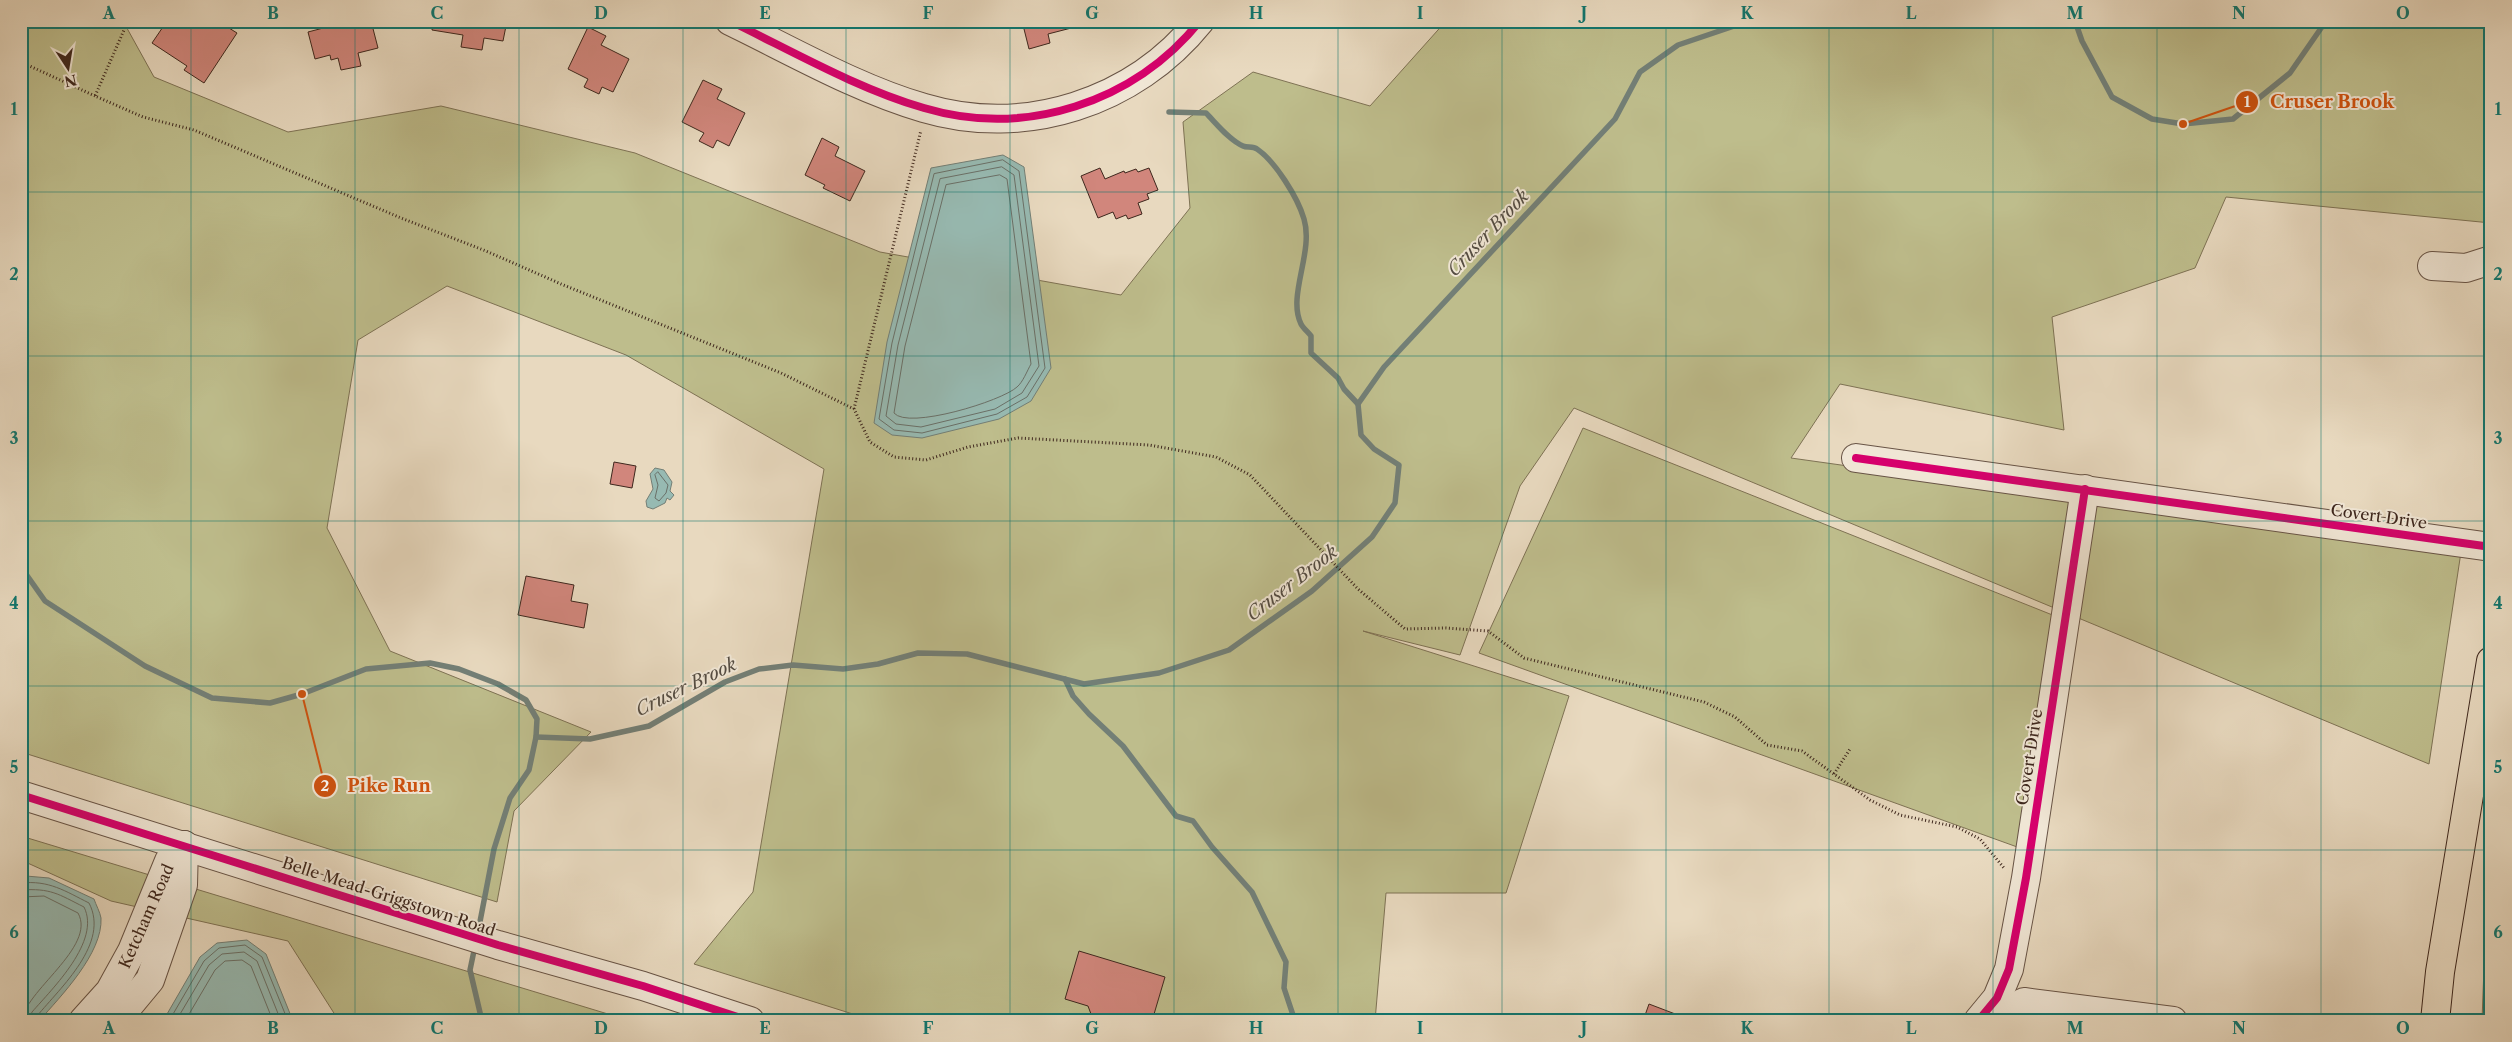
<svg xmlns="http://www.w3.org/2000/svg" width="2512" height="1042" font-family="'Libre Caslon Text',serif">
<rect width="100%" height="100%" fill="#e8d9bf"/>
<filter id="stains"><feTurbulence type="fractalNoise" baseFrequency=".004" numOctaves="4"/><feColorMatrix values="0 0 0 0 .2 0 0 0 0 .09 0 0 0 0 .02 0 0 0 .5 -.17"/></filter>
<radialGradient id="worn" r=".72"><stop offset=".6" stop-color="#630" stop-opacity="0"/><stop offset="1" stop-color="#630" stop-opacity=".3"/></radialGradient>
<g fill="#bebd8c" stroke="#7e7254">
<path d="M21,21H123L154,77L288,132L441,106L635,153L880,252L1121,295L1190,208L1183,122L1253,72L1370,106L1446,21H2491V223L2226,197L2195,268L2052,317L2064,430L1840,384L1791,458L2461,552L2429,764L1574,408L1520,486L1460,655L1363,631L1569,696L1506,893H1386L1375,1021H875L694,964L753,892L824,469L626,355L447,286L358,340L327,528L390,651L591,732L514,811L497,902L21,752Z"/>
<path d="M1583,428L2055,616L2020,848L1479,653Z"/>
<path d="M2491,826V1021H2482L2489,834Z"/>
<path d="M21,836L631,1021H339L288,941L164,913L149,955L132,984L105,1021H95L155,911L111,901L21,860Z"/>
</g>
<g fill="#97bab2" stroke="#737f76">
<path d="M1003,155L1024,167L1051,368L1031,401L999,419L922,438L892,435L874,423L887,342L931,168Z"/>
<path d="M655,468L664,470L672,482L670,491L674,495L670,500L667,498L665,503L653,509L647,507L646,501L653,489L650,474Z"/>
<path d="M26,876L49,878L94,899C96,905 100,912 101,918C103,953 61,996 39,1021H21V880Z"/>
<path d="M247,940L266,954L293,1021H163L200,957L217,943Z"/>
</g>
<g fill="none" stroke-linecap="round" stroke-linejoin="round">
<g stroke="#6a7068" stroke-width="1">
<path d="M1003,160L1019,171L1045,368L1027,397L997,414L922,433L894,430L879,419L892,343L934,174Z"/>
<path d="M1002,167L1014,175L1039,366L1022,393L995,409L921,427L896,424L886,416L898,345L940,179Z"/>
<path d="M1000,175L1007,179L1031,364C1027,371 1023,382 1017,387C1002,401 908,430 894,413L905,346L946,185Z"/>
<path d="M658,472L668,485L666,493L659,501L655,498L658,485L655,475Z"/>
<path d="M21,883C49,880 65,891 89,903C110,943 61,987 37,1016L36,1021"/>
<path d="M21,890C51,888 58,894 84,907C101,941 53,988 32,1012L29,1021"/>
<path d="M21,897L44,896L78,913C97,947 23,992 22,1021"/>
<path d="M169,1021L204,961L219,948L245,945L262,957L288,1021"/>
<path d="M176,1021L209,965L222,954L244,952L257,961L281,1021"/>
<path d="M185,1021L215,970L225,961L242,960L251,966L273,1021"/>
</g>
<g stroke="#737f76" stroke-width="5.5">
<path d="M2075,21L2082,41L2112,97L2152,119L2183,124L2233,119L2290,73L2326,21"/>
<path d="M1169,112L1206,113C1216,123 1229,140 1243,146C1247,148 1253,146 1257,149C1275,161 1298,198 1304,219C1314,252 1287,296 1301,324C1303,328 1308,332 1311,336V353L1338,378L1344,389L1358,404"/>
<path d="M21,567L45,601L145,666L212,698L270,703L302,694L366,669L430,663L459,669L498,684L526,700L537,719L536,737L529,770L510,798L494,849L478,932"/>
<path d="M1065,679L1073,696L1089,714L1123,746L1176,816L1193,821L1212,847L1252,892L1286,962L1284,988L1295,1021"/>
<path d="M536,737L590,739L649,726L725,682L759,669L793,665L843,669L878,664L918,653L967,654L1084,684L1159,673L1229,650L1312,591L1372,537L1395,503L1399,465L1374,449L1361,435L1358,404L1384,367L1615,119L1640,72L1678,45L1749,21"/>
<path d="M475,946L470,970L482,1021"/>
</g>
</g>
<g fill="#d1867c" stroke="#3e271d">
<path d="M167,21H208L218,27L221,23L237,33L204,83L184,70L187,66L152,43Z"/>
<path d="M350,21H371L378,48L358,53L361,66L341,70L338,58L331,60L330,55L315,59L308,32Z"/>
<path d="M433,21H507L503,41L484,38L482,50L461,47L463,35L432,30Z"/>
<path d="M1022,21H1078L1079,26L1048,34L1050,43L1029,49Z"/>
<path d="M588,27L606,36L601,45L629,59L613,92L602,87L599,94L584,87L588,79L568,69Z"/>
<path d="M703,80L722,89L717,99L745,113L729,146L717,140L713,148L699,141L704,133L682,122Z"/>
<path d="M822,138L839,147L835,156L865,171L850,201L823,188L825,185L805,175Z"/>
<path d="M1100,168L1105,179L1124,171L1125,173L1136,169L1138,172L1149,168L1158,190L1147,194L1149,199L1138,203L1142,214L1128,219L1126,215L1116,219L1113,212L1098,218L1081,176Z"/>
<path d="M614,462L636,466L632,488L610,484Z"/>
<path d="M526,576L574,585L571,601L588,604L584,628L518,615Z"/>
<path d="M1079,951L1165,977L1152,1021H1136L1113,1014L1106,1019H1097L1091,1014L1088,1006L1065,999Z"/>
<path d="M1649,1004L1691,1020V1021H1643Z"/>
</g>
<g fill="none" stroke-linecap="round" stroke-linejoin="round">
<g stroke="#685446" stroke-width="30">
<g id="minor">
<path d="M730,21C792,51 858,89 924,108C1025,138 1134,103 1200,21"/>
<path d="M2432,266L2466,268L2491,260"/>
<path d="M1856,458L2491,547"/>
<path d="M21,795L498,945L643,986L750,1021"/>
<path d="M83,1021L110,991L132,951L169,861L184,845"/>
<path d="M116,1021L150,980L183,885L184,845"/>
<path d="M1978,1021L1997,998L2009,969L2026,878L2085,489"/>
<path d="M2009,1021L2010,1012L2024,1002L2173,1021"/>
</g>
</g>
<g stroke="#3e271d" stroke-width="30">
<path id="highway" d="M2435,1021L2440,972L2491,661"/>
</g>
<g stroke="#3e271d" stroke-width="3" stroke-dasharray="1 2.5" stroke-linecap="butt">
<path d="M128,21L95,96L143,117L194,130L401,218L486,251L561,284L781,373L854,409L870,442L894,457L926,460L968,447L1018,438L1149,445L1216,457L1250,475L1358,589L1405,629L1446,628L1488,631L1524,658L1704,702L1735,717L1767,745L1802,751L1870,800L1900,815L1957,827L1980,839L2004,868"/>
<path d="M21,62L95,96"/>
<path d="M854,409L921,130"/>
<path d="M1834,774L1850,749"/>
</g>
<use href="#minor" stroke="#f0e6d5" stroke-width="28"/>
<use href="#highway" stroke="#e8d9bf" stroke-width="28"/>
<g stroke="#f0e6d5" stroke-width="11">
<g id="cycleway">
<path d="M730,21C792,51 858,89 924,108C1025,138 1134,103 1200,21"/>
<path d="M1856,458L2491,547"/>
<path d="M21,795L498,945L643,986L750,1021"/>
<path d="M1978,1021L1997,998L2009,969L2026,878L2085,489"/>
</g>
</g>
<use href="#cycleway" stroke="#d6006c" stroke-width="8"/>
</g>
<path fill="none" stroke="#0f766e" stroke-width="1" stroke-opacity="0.55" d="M191,21V1021M355,21V1021M519,21V1021M683,21V1021M846,21V1021M1010,21V1021M1174,21V1021M1338,21V1021M1502,21V1021M1666,21V1021M1829,21V1021M1993,21V1021M2157,21V1021M2321,21V1021M21,192H2491M21,356H2491M21,521H2491M21,686H2491M21,850H2491"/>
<g text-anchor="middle" stroke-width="4" stroke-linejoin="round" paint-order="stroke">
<g font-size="16" fill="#3e271d" stroke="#f0e6d5">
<text transform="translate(2379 516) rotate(8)" y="6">Covert Drive</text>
<text transform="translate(2029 757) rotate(-81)" y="6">Covert Drive</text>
<text transform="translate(389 896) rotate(18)" y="6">Belle Mead-Griggstown Road</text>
<text transform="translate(146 916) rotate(-66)" y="6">Ketcham Road</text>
</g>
<g font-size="18" font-style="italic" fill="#544c42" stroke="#f0e6d5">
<text transform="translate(1488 233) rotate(-47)" y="6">Cruser Brook</text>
<text transform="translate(1292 583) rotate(-38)" y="6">Cruser Brook</text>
<text transform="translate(686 687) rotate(-26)" y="6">Cruser Brook</text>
</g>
</g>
<path fill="none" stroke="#ce520f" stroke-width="2" d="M2183 124L2247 102M302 694L325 786"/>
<g fill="#ce520f" stroke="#f0e6d5" stroke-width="2">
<circle cx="2183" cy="124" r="5"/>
<circle cx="302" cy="694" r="5"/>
<circle cx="2247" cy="102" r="12"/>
<circle cx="325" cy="786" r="12"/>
</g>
<g font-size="15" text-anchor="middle" font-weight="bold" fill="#fff">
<text x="2247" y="107">1</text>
<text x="325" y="791">2</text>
</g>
<g font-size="18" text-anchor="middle" font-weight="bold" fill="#ce520f" stroke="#f0e6d5" stroke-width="4" stroke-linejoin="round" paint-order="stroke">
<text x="2332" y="108">Cruser Brook</text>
<text x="389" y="792">Pike Run</text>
</g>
<rect width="2512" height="1042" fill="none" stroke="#e8d9bf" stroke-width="55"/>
<g transform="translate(68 68) rotate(168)" stroke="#f0e6d5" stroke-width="4" paint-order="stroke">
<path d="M0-4L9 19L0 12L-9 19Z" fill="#3e271d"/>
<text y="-8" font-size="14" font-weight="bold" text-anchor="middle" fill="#3e271d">N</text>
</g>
<rect x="28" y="28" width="2456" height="986" fill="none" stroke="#0f766e" stroke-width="2"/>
<g font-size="16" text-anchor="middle" font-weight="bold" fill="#0f766e">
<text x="109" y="19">A</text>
<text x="273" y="19">B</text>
<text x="437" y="19">C</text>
<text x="601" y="19">D</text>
<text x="765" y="19">E</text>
<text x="928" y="19">F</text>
<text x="1092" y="19">G</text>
<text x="1256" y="19">H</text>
<text x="1420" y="19">I</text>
<text x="1584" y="19">J</text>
<text x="1747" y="19">K</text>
<text x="1911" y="19">L</text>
<text x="2075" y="19">M</text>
<text x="2239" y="19">N</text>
<text x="2403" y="19">O</text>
<text x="14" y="115">1</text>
<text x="2498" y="115">1</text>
<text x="14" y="280">2</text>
<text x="2498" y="280">2</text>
<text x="14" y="444">3</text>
<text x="2498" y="444">3</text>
<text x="14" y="609">4</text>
<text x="2498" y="609">4</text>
<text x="14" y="773">5</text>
<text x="2498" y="773">5</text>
<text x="14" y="938">6</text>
<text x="2498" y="938">6</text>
<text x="109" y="1034">A</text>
<text x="273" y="1034">B</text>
<text x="437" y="1034">C</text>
<text x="601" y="1034">D</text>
<text x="765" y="1034">E</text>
<text x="928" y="1034">F</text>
<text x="1092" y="1034">G</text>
<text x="1256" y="1034">H</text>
<text x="1420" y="1034">I</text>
<text x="1584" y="1034">J</text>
<text x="1747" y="1034">K</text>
<text x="1911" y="1034">L</text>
<text x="2075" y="1034">M</text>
<text x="2239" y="1034">N</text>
<text x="2403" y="1034">O</text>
</g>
<rect width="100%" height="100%" filter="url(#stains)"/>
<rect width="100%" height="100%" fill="url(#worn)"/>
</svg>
